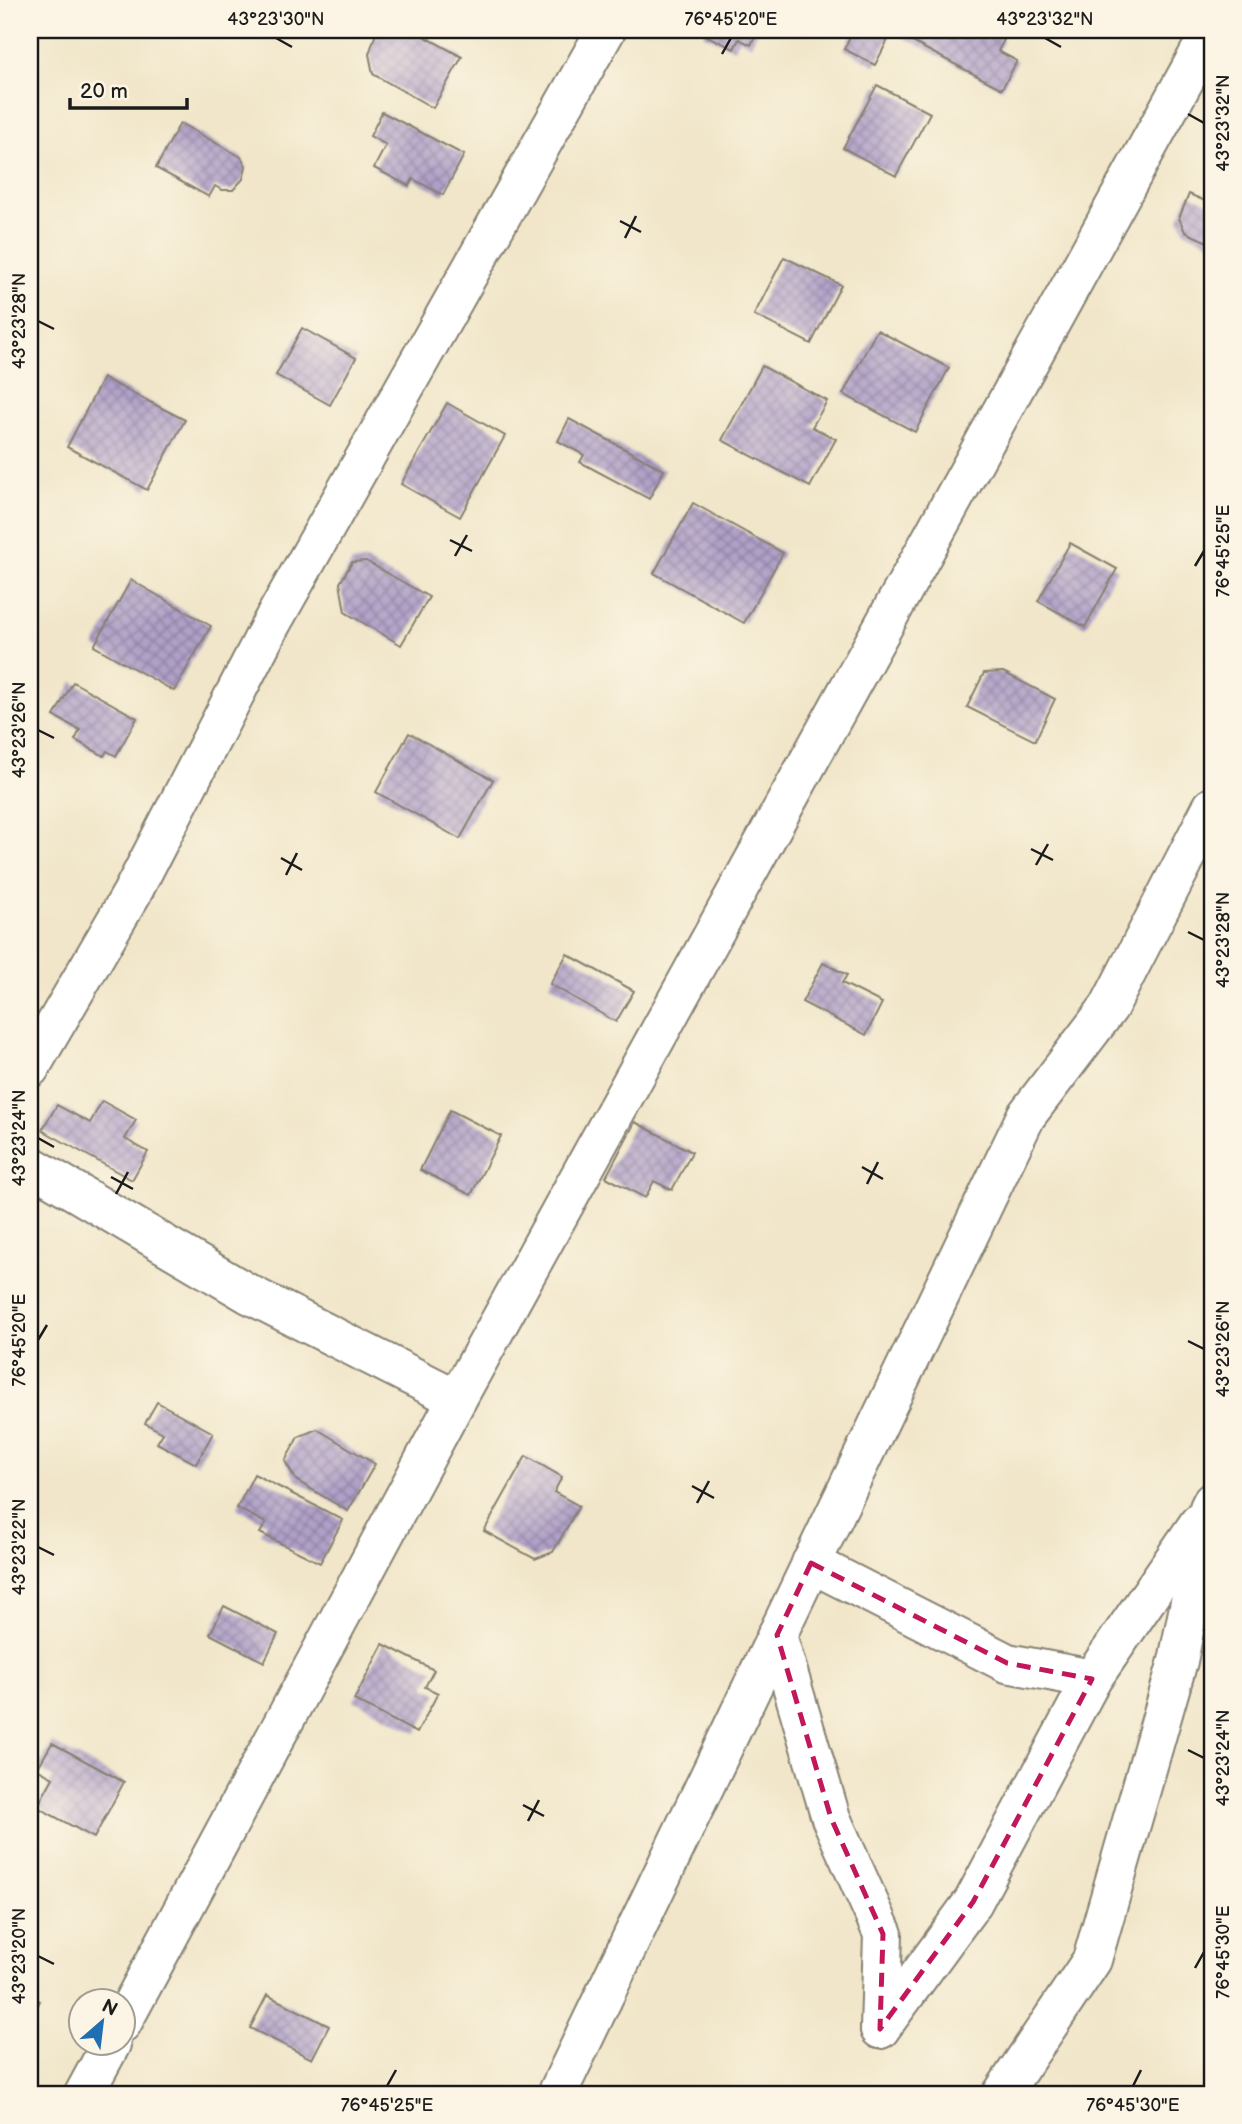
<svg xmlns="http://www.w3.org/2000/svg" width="1242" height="2124" font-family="'Balsamiq Sans',sans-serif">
<defs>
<pattern id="building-cross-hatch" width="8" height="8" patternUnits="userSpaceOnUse" patternTransform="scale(1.75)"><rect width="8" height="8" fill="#b0a0c8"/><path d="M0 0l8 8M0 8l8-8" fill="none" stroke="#8e82a2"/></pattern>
</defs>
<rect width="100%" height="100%" fill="#fcf5e5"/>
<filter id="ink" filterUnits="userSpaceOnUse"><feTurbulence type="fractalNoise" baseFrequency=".0143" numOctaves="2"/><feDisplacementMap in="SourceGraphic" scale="14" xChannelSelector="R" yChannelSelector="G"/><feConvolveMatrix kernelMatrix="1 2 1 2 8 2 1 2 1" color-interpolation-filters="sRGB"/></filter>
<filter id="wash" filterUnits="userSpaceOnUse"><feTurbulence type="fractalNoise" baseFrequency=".00686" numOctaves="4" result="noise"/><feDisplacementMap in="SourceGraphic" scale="28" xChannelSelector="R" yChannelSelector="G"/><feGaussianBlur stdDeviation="1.57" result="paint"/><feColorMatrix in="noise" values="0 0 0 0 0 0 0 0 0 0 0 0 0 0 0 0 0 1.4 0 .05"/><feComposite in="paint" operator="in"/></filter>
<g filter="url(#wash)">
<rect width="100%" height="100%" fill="#f1e6c9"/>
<g id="blocks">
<g fill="url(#building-cross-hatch)">
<path d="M377,30H413L462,57L433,108L373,74L369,54Z"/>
<path d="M705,30H758L751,45L739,39L734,49L703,34Z"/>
<path d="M854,30H883L891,34L875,65L844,49Z"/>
<path d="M902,30H984L1004,40L998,51L1017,61L1002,89L899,35Z"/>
<path d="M877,85L930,113L896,176L843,148Z"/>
<path d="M382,112L464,155L443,195L413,179L409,186L374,168L386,145L370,136Z"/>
<path d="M180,123L241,157L246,166L243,179L233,190H222L215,186L209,197L156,168Z"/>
<path d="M1189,194L1212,204V244L1185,232L1179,218Z"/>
<path d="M784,257L841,285L811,344L754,315Z"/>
<path d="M302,328L356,358L330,405L276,375Z"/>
<path d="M877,330L949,368L915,432L843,394Z"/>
<path d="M762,366L827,401L812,427L836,439L810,487L722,440Z"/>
<path d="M103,378L185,420L147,490L67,447Z"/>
<path d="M447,403L505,436L460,517L401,484Z"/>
<path d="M569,419L664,470L649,499L580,462L584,455L558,441Z"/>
<path d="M693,503L783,553L744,623L654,573Z"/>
<path d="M1070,543L1117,569L1085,627L1038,601Z"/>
<path d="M366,561L429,597L401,645L345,612L340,583L352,562Z"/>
<path d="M131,580L211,626L174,691L94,646Z"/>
<path d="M1003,672L1055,699L1035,741L967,707L984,673Z"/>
<path d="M73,682L137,718L116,756L107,751L104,756L75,740L80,730L54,716Z"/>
<path d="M409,733L493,780L460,839L376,792Z"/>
<path d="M567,954L634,991L616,1022L550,984Z"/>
<path d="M823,963L847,975L842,983L882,1003L866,1035L802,1002Z"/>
<path d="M102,1101L136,1120L125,1139L148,1152L132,1180L42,1130L57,1105L90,1123Z"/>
<path d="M450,1110L501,1136L471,1195L420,1170Z"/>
<path d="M635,1122L692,1152L672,1190L654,1181L645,1198L606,1177Z"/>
<path d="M157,1402L213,1433L196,1464L157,1443L163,1433L145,1423Z"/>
<path d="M317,1429L375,1464L348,1511L296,1480L285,1461L298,1437Z"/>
<path d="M526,1456L562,1477L554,1492L579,1506L553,1552L535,1559L484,1531Z"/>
<path d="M254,1474L343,1520L320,1563L260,1533L266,1523L237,1508Z"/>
<path d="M224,1606L278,1634L264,1662L210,1634Z"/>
<path d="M383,1644L434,1670L425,1687L438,1693L417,1733L354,1700Z"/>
<path d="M52,1743L124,1782L94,1838L37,1807L53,1778L37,1769Z"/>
<path d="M30,1995L40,2001L30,2021Z"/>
<path d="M267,1995L329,2026L312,2059L250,2028Z"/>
</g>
</g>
</g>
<g filter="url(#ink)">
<use href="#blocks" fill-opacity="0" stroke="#868172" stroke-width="2"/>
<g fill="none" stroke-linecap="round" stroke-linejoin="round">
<g stroke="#868172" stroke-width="42">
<g id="street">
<path d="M30,1068L132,893L270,626L606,30"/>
<path d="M30,1165L249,1294L457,1399"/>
<path d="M811,1563L1007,1663L1092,1679"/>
<path d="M777,1635L831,1818L883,1934L880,2029"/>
<path d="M122,2023L457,1399L1212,30"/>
<path d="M880,2029L973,1902L1092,1679L1199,1523"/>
<path d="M84,2094L111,2044"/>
<path d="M557,2094L1026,1116L1109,1007L1212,807"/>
<path d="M1002,2094L1092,1960L1178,1661L1209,1508L1212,1502"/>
</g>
</g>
<use href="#street" stroke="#fff" stroke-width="38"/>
</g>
</g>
<path fill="none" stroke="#c2185b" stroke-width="5" stroke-dasharray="14 9" stroke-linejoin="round" d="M811,1563L1007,1663L1092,1679L973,1902L880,2029L883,1934L831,1818L777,1635Z"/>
<path fill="none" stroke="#1c1c1c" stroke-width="2.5" d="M276,38L292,47M1045,38L1061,47M722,54L731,38M1188,114L1204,123M620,221L641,232M625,238L636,216M38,321L54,329M450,540L472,551M455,556L467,535M1195,566L1204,551M38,730L54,738M1031,849L1053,860M281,858L302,870M1036,865L1048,844M286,875L297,853M1188,932L1204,940M38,1138L54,1147M862,1167L883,1179M111,1177L133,1189M867,1184L878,1162M116,1194L128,1172M38,1340L47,1325M1188,1341L1204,1349M692,1486L714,1498M697,1503L709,1481M38,1547L54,1555M1188,1750L1204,1758M523,1805L544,1816M528,1821L539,1800M38,1956L54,1964M1195,1968L1204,1952M387,2086L396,2070M1133,2086L1141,2070"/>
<rect width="1242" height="2124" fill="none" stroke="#fcf5e5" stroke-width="77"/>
<g transform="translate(102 2022) rotate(28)"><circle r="33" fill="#fcf5e5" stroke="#a29e95" stroke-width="2"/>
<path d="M0-5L12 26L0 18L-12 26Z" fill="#1f6fb2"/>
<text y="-10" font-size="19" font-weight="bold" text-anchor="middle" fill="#1c1c1c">N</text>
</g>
<path d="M70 98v10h117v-10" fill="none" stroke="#1c1c1c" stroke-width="3.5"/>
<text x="80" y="98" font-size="21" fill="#1c1c1c" stroke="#fcf5e5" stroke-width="5" paint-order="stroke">20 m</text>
<rect x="38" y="38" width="1166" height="2048" fill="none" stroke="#1c1c1c" stroke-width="2.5"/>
<g font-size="18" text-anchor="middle" fill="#1c1c1c">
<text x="276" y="25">43°23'30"N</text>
<text x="731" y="25">76°45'20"E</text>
<text x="1045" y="25">43°23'32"N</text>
<text transform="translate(1223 123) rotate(-90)" y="6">43°23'32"N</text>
<text transform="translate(19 321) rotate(-90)" y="6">43°23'28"N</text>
<text transform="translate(1223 551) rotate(-90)" y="6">76°45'25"E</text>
<text transform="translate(19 730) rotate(-90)" y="6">43°23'26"N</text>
<text transform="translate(1223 940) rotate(-90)" y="6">43°23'28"N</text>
<text transform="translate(19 1138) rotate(-90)" y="6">43°23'24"N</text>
<text transform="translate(19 1340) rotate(-90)" y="6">76°45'20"E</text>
<text transform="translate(1223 1349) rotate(-90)" y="6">43°23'26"N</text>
<text transform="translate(19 1547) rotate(-90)" y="6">43°23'22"N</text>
<text transform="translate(1223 1758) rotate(-90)" y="6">43°23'24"N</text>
<text transform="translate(1223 1952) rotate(-90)" y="6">76°45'30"E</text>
<text transform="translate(19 1956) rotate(-90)" y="6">43°23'20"N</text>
<text x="387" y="2111">76°45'25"E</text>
<text x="1133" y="2111">76°45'30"E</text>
</g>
</svg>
